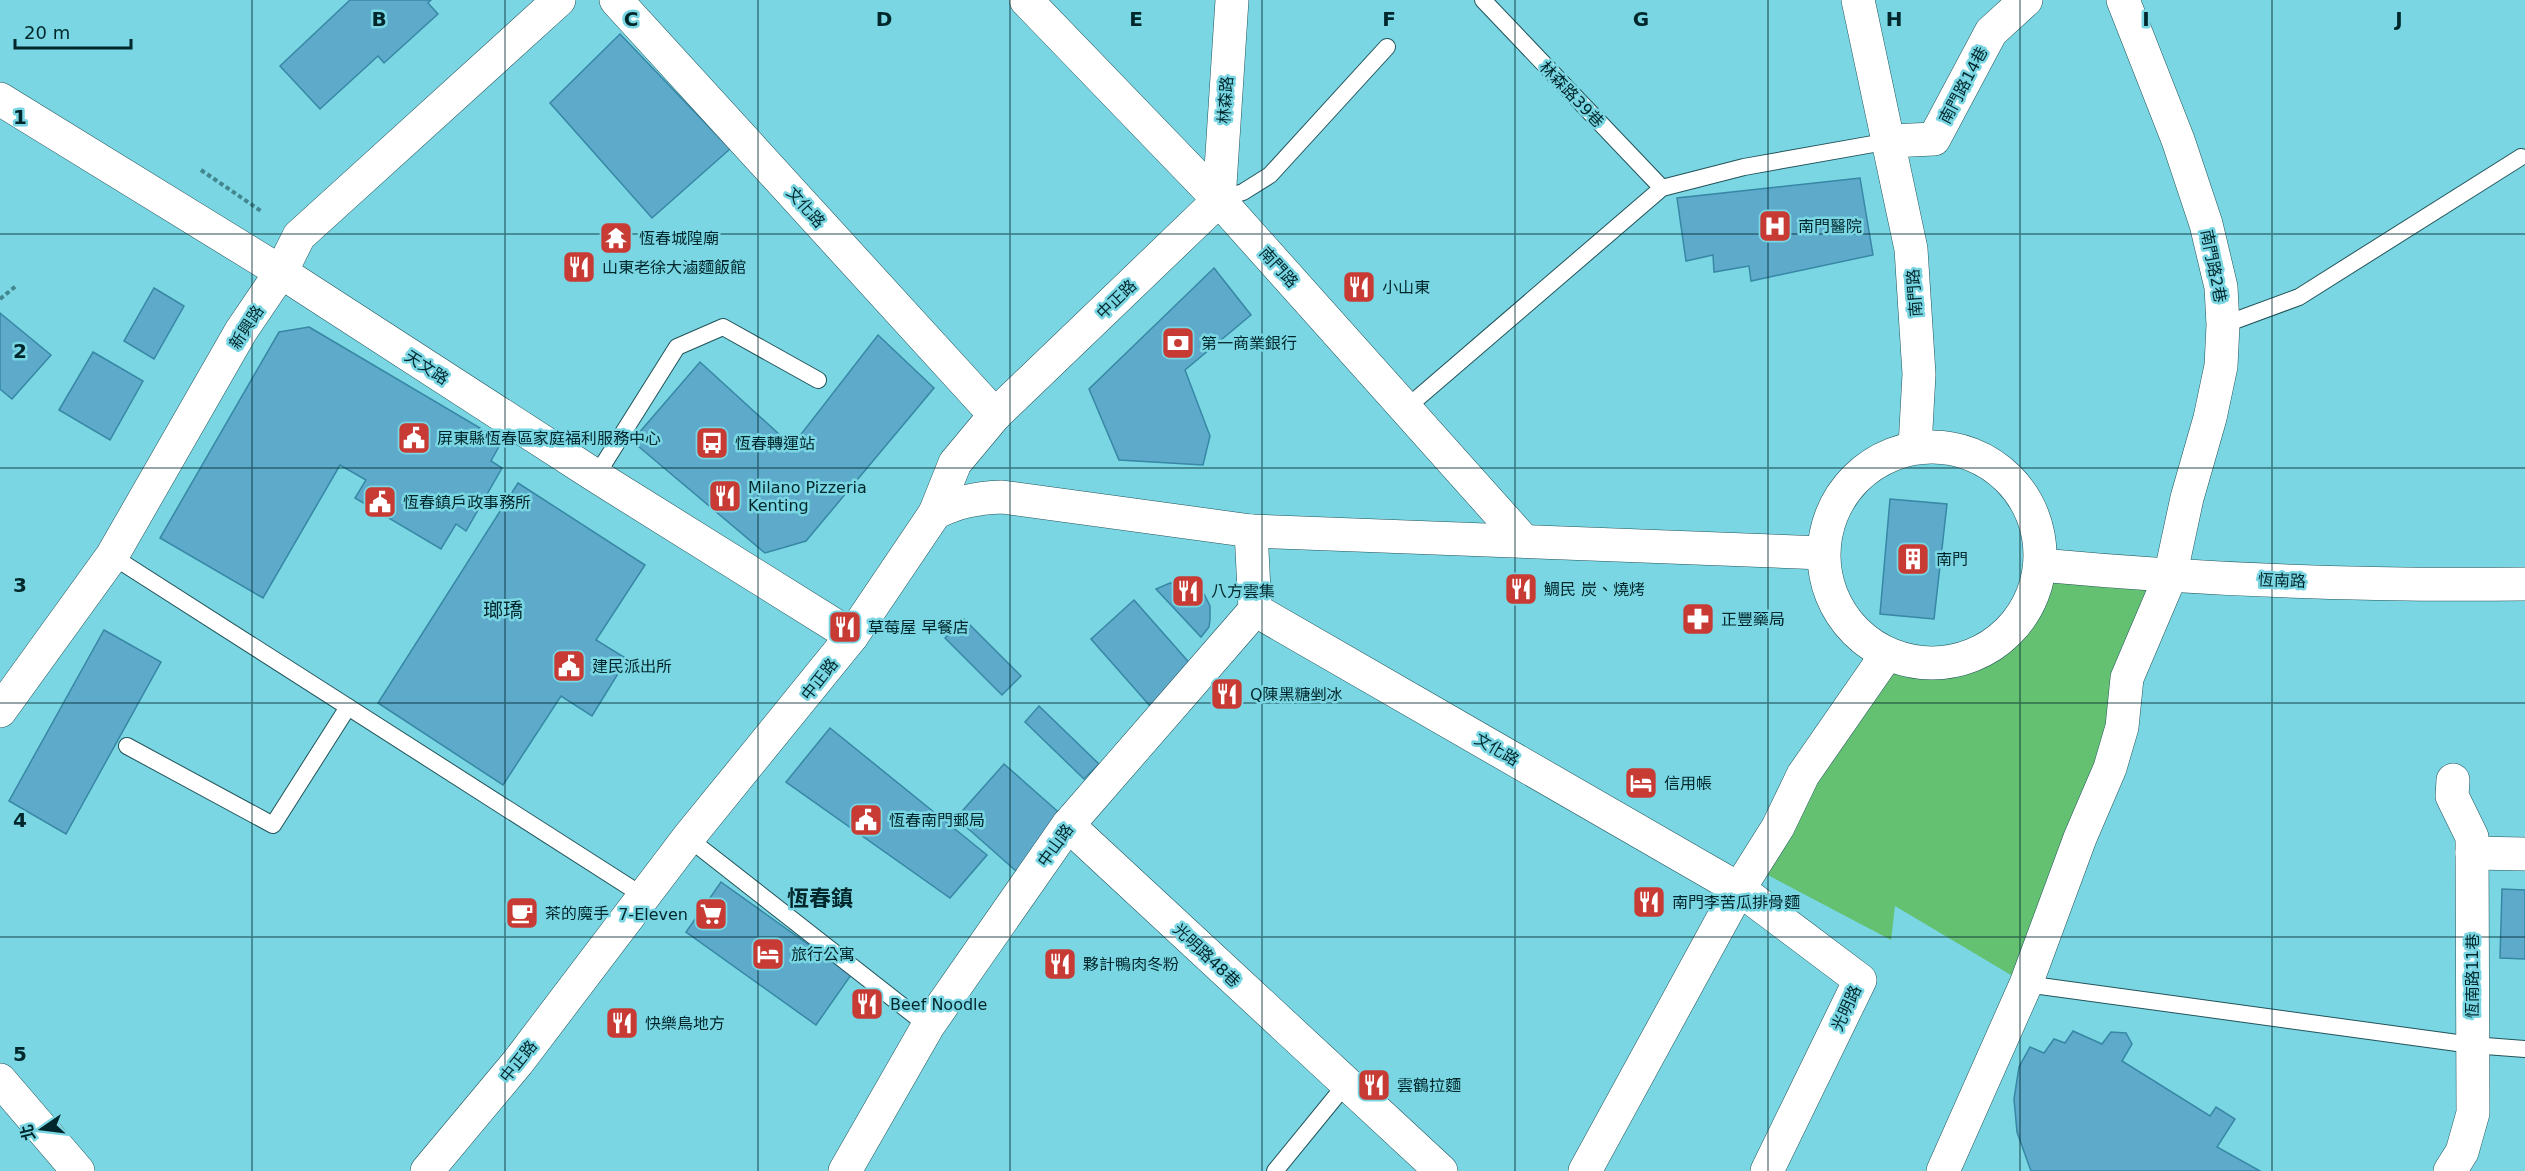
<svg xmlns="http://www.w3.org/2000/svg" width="2525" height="1171" font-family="'DejaVu Sans','Noto Sans TC',sans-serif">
<rect width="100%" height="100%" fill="#79d6e2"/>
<path fill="#65c172" d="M2042,571L2170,577L2026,984L1895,906L1891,940L1764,873L1895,648L1958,658L2014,629L2032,602Z"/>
<g fill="#5daaca" stroke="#3787a5" stroke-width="1.5">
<path d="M350,0H431L428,3L438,14L384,63L378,56L320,109L280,66Z"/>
<path d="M620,34L730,149L652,218L550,103Z"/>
<path d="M1860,178L1873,255L1751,281L1749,266L1714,272L1713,255L1686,261L1677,198Z"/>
<path d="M1214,268L1251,315L1185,370L1210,436L1203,465L1119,460L1089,389Z"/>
<path d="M154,288L184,306L154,359L124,341Z"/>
<path d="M0,313L51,355L12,399L0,389Z"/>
<path d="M309,327L502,441L491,461L502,468L466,531L456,524L441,549L355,498L366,480L340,465L263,598L160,538L279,332Z"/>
<path d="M878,335L934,388L806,541L765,553L632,441L700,362L792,446Z"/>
<path d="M93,352L143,381L110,440L59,410Z"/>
<path d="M518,483L645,565L596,640L627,659L592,716L561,696L503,785L378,703Z"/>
<path d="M1890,499L1947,504L1934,619L1880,614Z"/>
<path d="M1170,583L1190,584L1204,594L1210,606V620L1209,627L1201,637L1156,589Z"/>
<path d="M1134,600L1193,667L1150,706L1091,639Z"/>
<path d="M964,619L1021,676L1002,695L945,638Z"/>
<path d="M104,630L161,662L66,834L9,801Z"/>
<path d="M1039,706L1099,764L1084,779L1025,722Z"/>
<path d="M830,728L987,855L950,898L786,782Z"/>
<path d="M1004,764L1064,817L1016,871L956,818Z"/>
<path d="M721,882L851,975L816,1025L686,932Z"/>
<path d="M2502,889L2525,890V959L2500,958Z"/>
<path d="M2073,1031L2102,1044L2111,1032L2126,1033L2132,1044L2122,1061L2210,1116L2216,1107L2235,1119L2217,1147L2260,1171H2031L2017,1132L2014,1099L2019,1067L2030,1047L2044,1053L2054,1039L2065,1043Z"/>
</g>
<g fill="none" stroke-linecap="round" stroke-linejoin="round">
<g stroke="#22535a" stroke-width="18">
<g id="lane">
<path d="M1483,0L1662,188"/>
<path d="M1219,200L1243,192L1270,175L1387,47"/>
<path d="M2223,325L2299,297L2521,157"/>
<path d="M1405,409L1662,188L1744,167L1890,141"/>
<path d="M596,476L677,347L723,327L818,380"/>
<path d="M112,556L645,897"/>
<path d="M127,746L273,825L348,707"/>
<path d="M688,838L928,1026"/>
<path d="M2026,984L2472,1045L2525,1049"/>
<path d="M1275,1171L1346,1084"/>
</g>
</g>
<g stroke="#22535a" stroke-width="34">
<g id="street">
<path d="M616,0L995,415"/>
<path d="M1026,0L1219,200L1524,541"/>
<path d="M1858,0L1911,249L1919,374L1915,447"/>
<path d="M1890,141L1934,139L1991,32L2026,0"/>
<path d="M935,513L955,463L995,415L1219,200L1232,0"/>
<path d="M1255,610L1739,889L1860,980L1767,1171"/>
<path d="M0,711L112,556L241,331L281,272L299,236L559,0"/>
<path d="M1068,825L1441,1171"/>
<path d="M2472,853L2525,854"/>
<path d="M0,1080L78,1171"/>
<path d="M845,1171L928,1026L1068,825L1255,610L1251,531"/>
<path d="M1585,1171L1739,889L1778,827L1803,775L1887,654"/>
<path d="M1943,1171L2026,984L2080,838L2110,768L2122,727L2127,678L2170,577L2187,498L2210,418L2221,366L2223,325L2221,287L2206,224L2178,140L2123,0"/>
<path d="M2450,1171L2462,1152L2473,1113L2472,837L2452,796L2453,780"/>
</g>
</g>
<g stroke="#22535a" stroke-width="34">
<g id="secondary">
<path d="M0,99L281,272L596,476L852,636"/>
<circle cx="1932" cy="555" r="108"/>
<path d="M2040,565C2201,580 2363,586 2525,584"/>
<path d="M427,1171L518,1062L688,838L852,636L935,513C957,502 976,498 1002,497L1251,531L1823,553"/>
</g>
</g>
<g stroke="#428790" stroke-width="4" stroke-dasharray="4.5 3" stroke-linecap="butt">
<path d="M201,170L261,211"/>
<path d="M0,299L16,286"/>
</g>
<use href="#lane" stroke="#fff" stroke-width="16"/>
<use href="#street" stroke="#fff" stroke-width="33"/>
<use href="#secondary" stroke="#fff" stroke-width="33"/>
</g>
<path fill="none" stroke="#00272c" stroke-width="1.5" stroke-opacity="0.55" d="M252,0V1171M505,0V1171M758,0V1171M1010,0V1171M1262,0V1171M1515,0V1171M1768,0V1171M2020,0V1171M2272,0V1171M0,234H2525M0,468H2525M0,703H2525M0,937H2525"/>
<defs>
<g id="hospital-square" transform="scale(1.725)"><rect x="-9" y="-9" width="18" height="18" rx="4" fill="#c83a34" stroke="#79d6e2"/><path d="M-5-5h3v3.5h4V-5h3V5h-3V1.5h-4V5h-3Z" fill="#fff"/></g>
<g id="temple-square" transform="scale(1.725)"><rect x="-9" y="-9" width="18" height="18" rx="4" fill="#c83a34" stroke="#79d6e2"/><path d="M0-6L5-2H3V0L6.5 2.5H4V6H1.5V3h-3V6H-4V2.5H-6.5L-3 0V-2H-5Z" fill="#fff"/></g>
<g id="restaurant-square" transform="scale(1.725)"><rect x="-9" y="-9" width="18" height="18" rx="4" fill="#c83a34" stroke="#79d6e2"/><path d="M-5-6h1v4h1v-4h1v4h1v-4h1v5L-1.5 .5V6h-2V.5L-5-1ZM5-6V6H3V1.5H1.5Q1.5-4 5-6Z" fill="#fff"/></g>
<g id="bank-square" transform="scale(1.725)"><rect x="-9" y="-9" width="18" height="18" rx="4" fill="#c83a34" stroke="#79d6e2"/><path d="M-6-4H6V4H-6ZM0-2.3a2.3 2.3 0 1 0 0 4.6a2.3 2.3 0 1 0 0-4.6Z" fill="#fff"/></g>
<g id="civic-square" transform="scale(1.725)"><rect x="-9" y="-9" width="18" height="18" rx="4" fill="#c83a34" stroke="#79d6e2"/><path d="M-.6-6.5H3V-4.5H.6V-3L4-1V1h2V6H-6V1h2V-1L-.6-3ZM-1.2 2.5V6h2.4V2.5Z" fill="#fff"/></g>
<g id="bus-square" transform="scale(1.725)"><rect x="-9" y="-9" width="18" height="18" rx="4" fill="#c83a34" stroke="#79d6e2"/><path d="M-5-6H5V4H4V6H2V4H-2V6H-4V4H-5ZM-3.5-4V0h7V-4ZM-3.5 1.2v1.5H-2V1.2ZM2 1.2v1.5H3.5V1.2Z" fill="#fff"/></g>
<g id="building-square" transform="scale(1.725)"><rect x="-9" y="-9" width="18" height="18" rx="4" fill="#c83a34" stroke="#79d6e2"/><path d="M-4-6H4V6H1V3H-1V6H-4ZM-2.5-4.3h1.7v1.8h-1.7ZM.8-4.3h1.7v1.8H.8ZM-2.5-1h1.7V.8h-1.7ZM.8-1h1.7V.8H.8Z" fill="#fff"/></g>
<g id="pharmacy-square" transform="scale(1.725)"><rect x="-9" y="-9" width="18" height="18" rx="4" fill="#c83a34" stroke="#79d6e2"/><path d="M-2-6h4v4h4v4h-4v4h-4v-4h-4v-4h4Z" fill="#fff"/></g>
<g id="hotel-square" transform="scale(1.725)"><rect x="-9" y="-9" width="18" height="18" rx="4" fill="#c83a34" stroke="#79d6e2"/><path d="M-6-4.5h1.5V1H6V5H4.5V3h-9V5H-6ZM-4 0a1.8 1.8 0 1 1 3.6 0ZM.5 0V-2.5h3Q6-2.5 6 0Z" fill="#fff"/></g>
<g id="cafe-square" transform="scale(1.725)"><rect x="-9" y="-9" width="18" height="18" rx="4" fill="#c83a34" stroke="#79d6e2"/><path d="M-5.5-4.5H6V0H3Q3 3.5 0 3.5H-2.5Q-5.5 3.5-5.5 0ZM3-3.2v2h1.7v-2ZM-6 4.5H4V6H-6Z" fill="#fff"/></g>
<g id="supermarket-square" transform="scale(1.725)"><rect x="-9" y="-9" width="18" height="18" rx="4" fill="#c83a34" stroke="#79d6e2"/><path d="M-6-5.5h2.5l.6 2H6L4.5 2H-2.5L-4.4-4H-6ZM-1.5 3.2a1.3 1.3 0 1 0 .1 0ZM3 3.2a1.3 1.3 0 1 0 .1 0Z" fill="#fff"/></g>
</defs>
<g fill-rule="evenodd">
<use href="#hospital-square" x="1775" y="226"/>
<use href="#temple-square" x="616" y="238"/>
<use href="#restaurant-square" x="579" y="267"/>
<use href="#restaurant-square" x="1359" y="287"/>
<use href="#bank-square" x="1178" y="343"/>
<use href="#civic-square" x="414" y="438"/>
<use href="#bus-square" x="712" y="443"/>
<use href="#restaurant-square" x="725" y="496"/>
<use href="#civic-square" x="380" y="502"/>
<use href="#building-square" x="1913" y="559"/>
<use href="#restaurant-square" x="1521" y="589"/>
<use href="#restaurant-square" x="1188" y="591"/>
<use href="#pharmacy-square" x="1698" y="619"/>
<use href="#restaurant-square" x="845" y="627"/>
<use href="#civic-square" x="569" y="666"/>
<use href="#restaurant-square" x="1227" y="694"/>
<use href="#hotel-square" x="1641" y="783"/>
<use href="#civic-square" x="866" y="820"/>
<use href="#restaurant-square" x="1649" y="902"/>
<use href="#cafe-square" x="522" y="913"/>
<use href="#supermarket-square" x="711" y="914"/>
<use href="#hotel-square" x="768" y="954"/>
<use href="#restaurant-square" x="1060" y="964"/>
<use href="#restaurant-square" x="867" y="1004"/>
<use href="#restaurant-square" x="622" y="1023"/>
<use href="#restaurant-square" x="1374" y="1085"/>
</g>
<g text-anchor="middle" stroke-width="5" stroke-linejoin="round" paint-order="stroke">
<g font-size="16" fill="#00272c" stroke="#79d6e2">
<text transform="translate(1963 85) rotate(-62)" y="6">南門路14巷</text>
<text transform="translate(1572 94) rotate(46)" y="6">林森路39巷</text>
<text transform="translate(1225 100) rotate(-86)" y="6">林森路</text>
<text transform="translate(806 207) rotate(48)" y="6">文化路</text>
<text transform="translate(2214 266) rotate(79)" y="6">南門路2巷</text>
<text transform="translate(1279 267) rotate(48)" y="6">南門路</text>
<text transform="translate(1914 293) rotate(-94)" y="6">南門路</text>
<text transform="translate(1116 299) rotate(-44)" y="6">中正路</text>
<text transform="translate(246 327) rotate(-57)" y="6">新興路</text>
<text transform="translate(427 367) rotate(33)" y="6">天文路</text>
<text transform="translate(2282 580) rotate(2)" y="6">恆南路</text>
<text transform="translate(819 679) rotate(-52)" y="6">中正路</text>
<text transform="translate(1497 749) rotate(30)" y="6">文化路</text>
<text transform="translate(1055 845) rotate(-54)" y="6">中山路</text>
<text transform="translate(1207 955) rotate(43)" y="6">光明路48巷</text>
<text transform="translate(2472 976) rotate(-90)" y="6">恆南路11巷</text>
<text transform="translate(1846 1008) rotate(-65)" y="6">光明路</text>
<text transform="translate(518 1061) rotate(-51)" y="6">中正路</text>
</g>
<g font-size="16" fill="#00272c" stroke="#79d6e2" text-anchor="start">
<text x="1798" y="232">南門醫院</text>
<text x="639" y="244">恆春城隍廟</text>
<text x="602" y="273">山東老徐大滷麵飯館</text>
<text x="1382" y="293">小山東</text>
<text x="1201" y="349">第一商業銀行</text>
<text x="437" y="444">屏東縣恆春區家庭福利服務中心</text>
<text x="735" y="449">恆春轉運站</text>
<text x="748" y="493">Milano Pizzeria<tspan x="748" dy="18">Kenting</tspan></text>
<text x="403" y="508">恆春鎮戶政事務所</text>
<text x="1936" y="565">南門</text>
<text x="1544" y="595">鯛民 炭、燒烤</text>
<text x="1211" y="597">八方雲集</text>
<text x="1721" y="625">正豐藥局</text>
<text x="868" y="633">草莓屋 早餐店</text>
<text x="592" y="672">建民派出所</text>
<text x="1250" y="700">Q陳黑糖剉冰</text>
<text x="1664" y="789">信用帳</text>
<text x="889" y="826">恆春南門郵局</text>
<text x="1672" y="908">南門李苦瓜排骨麵</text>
<text x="545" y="919">茶的魔手</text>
<text x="688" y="920" text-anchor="end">7-Eleven</text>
<text x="791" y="960">旅行公寓</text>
<text x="1083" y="970">夥計鴨肉冬粉</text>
<text x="890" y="1010">Beef Noodle</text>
<text x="645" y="1029">快樂鳥地方</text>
<text x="1397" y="1091">雲鶴拉麵</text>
</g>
<g font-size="20" fill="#00272c" stroke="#79d6e2">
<text x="503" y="617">瑯𤩝</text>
</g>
<g font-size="22" font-weight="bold" fill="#00272c" stroke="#79d6e2">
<text x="820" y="906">恆春鎮</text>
</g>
</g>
<g font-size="20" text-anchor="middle" font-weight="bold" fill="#00272c" stroke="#79d6e2" stroke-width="5" stroke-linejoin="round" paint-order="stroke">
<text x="379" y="26">B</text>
<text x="631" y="26">C</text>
<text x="884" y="26">D</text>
<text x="1136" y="26">E</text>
<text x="1389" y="26">F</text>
<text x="1641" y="26">G</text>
<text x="1894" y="26">H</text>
<text x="2146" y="26">I</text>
<text x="2399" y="26">J</text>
<text x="20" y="124">1</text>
<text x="20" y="358">2</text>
<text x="20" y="592">3</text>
<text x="20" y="827">4</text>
<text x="20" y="1061">5</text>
</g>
<g transform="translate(42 1129) rotate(256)" stroke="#79d6e2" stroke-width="4.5" paint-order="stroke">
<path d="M0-4.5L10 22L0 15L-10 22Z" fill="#00272c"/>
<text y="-9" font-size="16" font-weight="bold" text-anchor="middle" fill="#00272c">北</text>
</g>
<path d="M15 39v9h116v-9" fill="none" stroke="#00272c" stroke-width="3"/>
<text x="24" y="39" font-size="18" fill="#00272c" stroke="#79d6e2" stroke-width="4.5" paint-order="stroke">20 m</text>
</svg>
